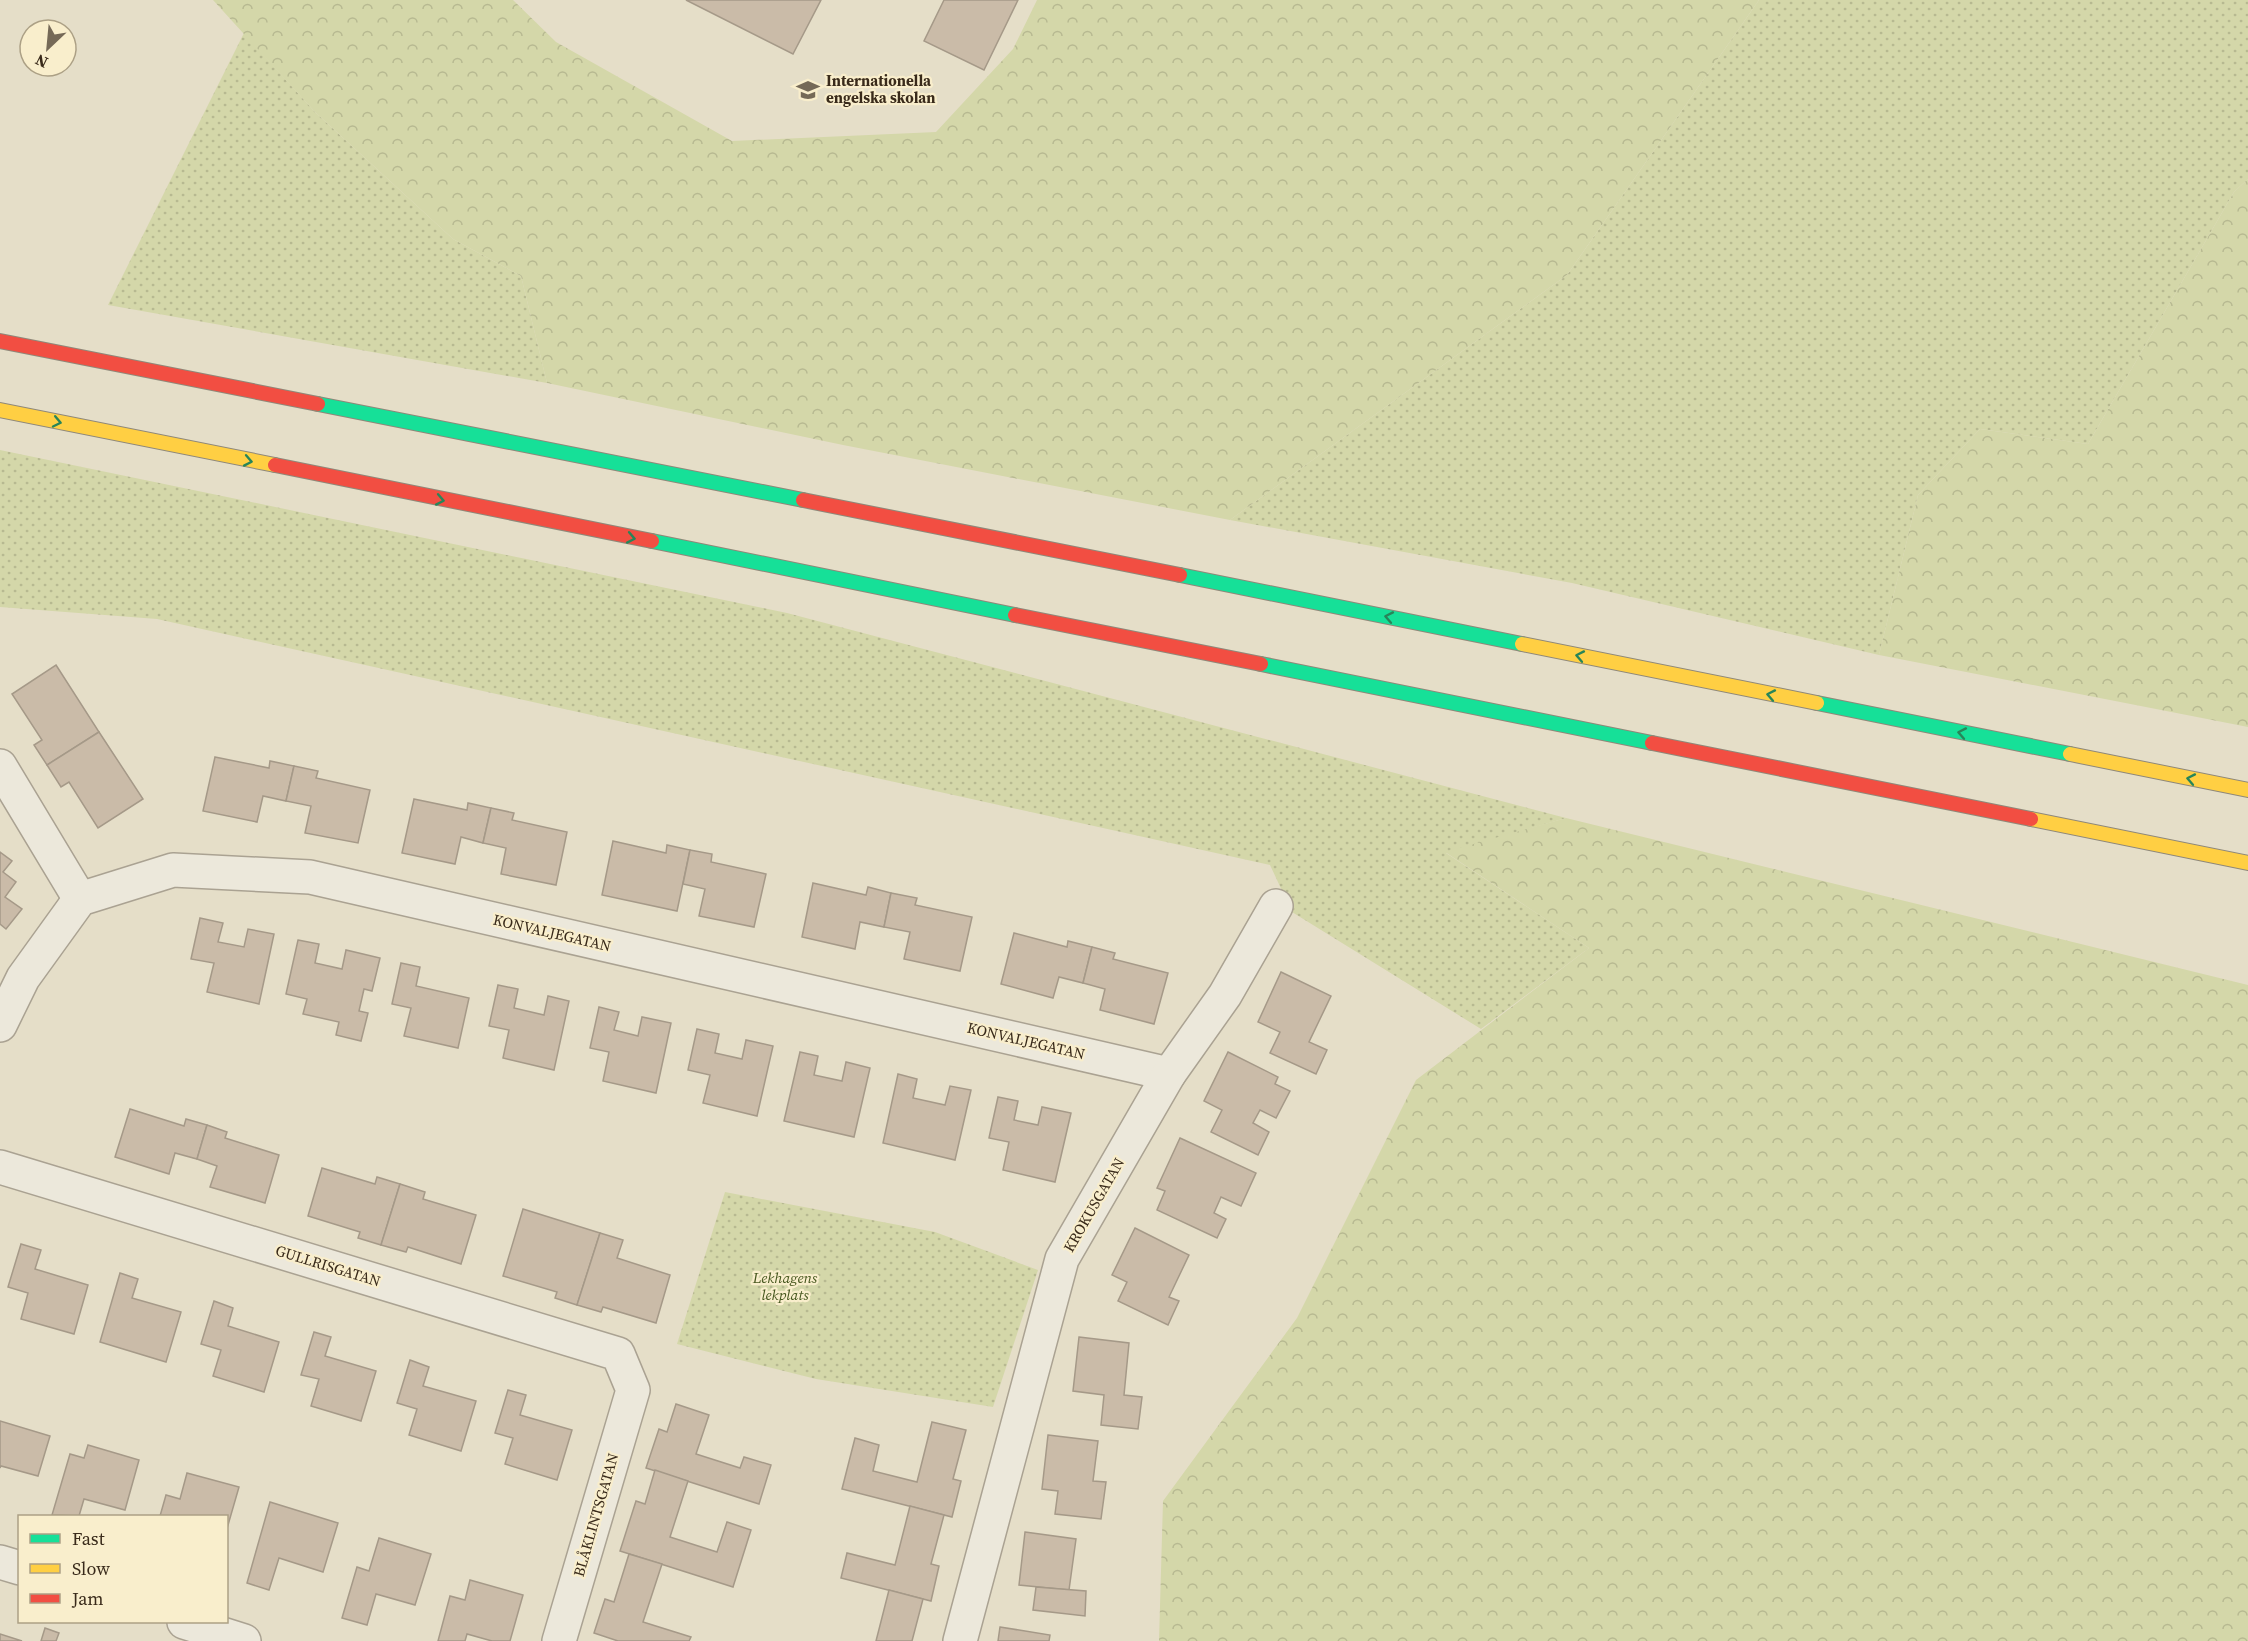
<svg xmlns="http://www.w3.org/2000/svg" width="2248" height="1641" font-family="'Source Serif 4',serif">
<defs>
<pattern id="grass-dots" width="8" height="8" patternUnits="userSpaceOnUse" patternTransform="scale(1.5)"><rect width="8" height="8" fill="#d4d7a9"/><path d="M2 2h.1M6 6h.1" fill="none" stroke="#b7b991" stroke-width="1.8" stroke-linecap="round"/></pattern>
<pattern id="forest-crowns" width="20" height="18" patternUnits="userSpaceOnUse" patternTransform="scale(1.5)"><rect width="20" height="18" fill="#d4d7a9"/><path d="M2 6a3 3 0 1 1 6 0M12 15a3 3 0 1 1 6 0" fill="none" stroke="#b7b991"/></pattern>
</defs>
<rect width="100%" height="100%" fill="#e5dec8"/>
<g fill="url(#grass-dots)">
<path d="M1759,0H2248V179L2234,192L2088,444L1980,429L1918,495L1879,655L1572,583L1230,520L1567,275Z"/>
<path d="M244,33L315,112L453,239L521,276L547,383L108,305Z"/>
<path d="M0,450L787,613L1566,818L1446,853L1589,948L1481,1029L1292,912L1270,865L157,619L0,607Z"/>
<path d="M725,1192L935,1232L1038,1270L993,1407L816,1379L677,1344Z"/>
</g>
<g fill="url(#forest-crowns)">
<path d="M213,0H513L556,42L732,141L936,132L1013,49L1037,0H1759L1567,275L1230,520L843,445L547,383L521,276L453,239L315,112Z"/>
<path d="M2248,179V727L1879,655L1918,495L1980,429L2088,444L2234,192Z"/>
<path d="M1566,818L2248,985V1641H1159L1163,1501L1297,1318L1416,1080L1589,948L1445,852Z"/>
</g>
<g fill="#cabba8" stroke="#a59988" stroke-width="1.5">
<path d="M686,0H821L793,54Z"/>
<path d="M944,0H1018L984,70L924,41Z"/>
<path d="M56,665L99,732L47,765L34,745L42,740L12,694Z"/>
<path d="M99,732L143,799L98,828L69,782L61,787L47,765Z"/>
<path d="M215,757L269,768L270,761L294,766L286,801L263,796L257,822L203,811Z"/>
<path d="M294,766L318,771L316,778L370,790L358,843L305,833L311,806L286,801Z"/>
<path d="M414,799L467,810L468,803L491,808L483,843L461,837L455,864L402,853Z"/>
<path d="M491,808L514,813L512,820L567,832L556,885L501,874L506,848L483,843Z"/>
<path d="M613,841L666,853L667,845L690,850L677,911L602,895Z"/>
<path d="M690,850L712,854L711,862L766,874L754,927L699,916L705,889L683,884Z"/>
<path d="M0,852L12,861L3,872L16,882L5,897L22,909L6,929L0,924Z"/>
<path d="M813,883L866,895L868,887L891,893L884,927L860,922L855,949L802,937Z"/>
<path d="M891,893L917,898L915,905L972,917L960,971L904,959L910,932L884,927Z"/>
<path d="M200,918L223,923L218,942L244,947L248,929L274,934L259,1004L207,992L214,963L191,959Z"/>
<path d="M1014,933L1067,947L1068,941L1092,947L1083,983L1059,977L1053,998L1001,984Z"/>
<path d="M298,940L319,944L315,963L342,969L346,950L380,958L372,991L364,989L359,1011L368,1013L361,1041L336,1035L339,1022L303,1014L307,999L286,994Z"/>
<path d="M1092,947L1115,953L1113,959L1168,973L1154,1024L1100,1010L1105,989L1083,983Z"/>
<path d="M401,963L420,967L416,986L469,998L458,1048L404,1036L411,1008L392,1004Z"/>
<path d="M1281,972L1331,996L1309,1042L1327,1050L1316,1074L1270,1053L1280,1032L1258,1022Z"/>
<path d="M498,985L518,989L514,1008L544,1015L548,996L569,1001L554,1070L503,1058L509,1030L489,1026Z"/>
<path d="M599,1007L619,1012L614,1030L638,1036L642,1017L671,1023L656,1093L603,1081L609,1052L590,1048Z"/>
<path d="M697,1029L719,1034L715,1053L742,1059L746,1040L773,1046L757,1116L703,1103L710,1075L688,1070Z"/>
<path d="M800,1052L818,1056L814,1075L842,1081L846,1062L870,1068L854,1137L784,1121Z"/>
<path d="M1228,1052L1278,1077L1275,1084L1290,1091L1276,1118L1260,1110L1253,1123L1269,1132L1258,1155L1211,1132L1222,1110L1204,1101Z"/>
<path d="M898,1074L917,1079L913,1098L945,1105L950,1086L971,1090L955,1160L883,1143Z"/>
<path d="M998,1097L1018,1101L1014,1120L1038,1125L1042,1107L1071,1113L1055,1182L1003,1170L1009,1142L989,1138Z"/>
<path d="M130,1109L184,1126L186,1119L207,1125L197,1159L175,1153L169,1174L115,1157Z"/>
<path d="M207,1125L227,1132L225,1138L279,1155L265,1203L210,1187L217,1166L197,1159Z"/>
<path d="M1180,1138L1256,1173L1241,1206L1221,1197L1214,1213L1226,1219L1217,1238L1157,1210L1165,1191L1157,1188Z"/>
<path d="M322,1168L375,1184L377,1177L400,1184L381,1245L358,1238L360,1232L308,1216Z"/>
<path d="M400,1184L425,1192L423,1199L476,1215L461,1264L408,1247L406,1252L381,1245Z"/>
<path d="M523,1209L600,1233L577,1305L555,1298L557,1292L503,1276Z"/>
<path d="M1135,1228L1189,1255L1169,1297L1179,1301L1168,1325L1118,1301L1127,1282L1112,1275Z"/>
<path d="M600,1233L623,1240L617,1258L670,1275L656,1323L603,1307L601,1312L577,1305Z"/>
<path d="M21,1244L41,1250L35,1269L88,1285L74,1334L21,1319L28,1293L8,1287Z"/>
<path d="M120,1273L138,1279L132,1298L181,1312L166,1362L100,1342Z"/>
<path d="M214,1301L233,1308L228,1326L279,1342L264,1392L213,1376L221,1350L201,1344Z"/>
<path d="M314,1332L331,1337L325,1356L376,1371L361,1421L311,1406L319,1379L301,1375Z"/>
<path d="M1079,1337L1129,1343L1124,1395L1142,1397L1138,1429L1101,1425L1104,1395L1073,1391Z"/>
<path d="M410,1360L429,1367L423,1386L476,1401L461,1451L409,1435L417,1409L397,1403Z"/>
<path d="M508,1390L526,1395L520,1415L572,1430L557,1480L505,1464L513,1438L495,1433Z"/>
<path d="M676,1404L709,1415L696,1454L740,1468L744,1457L771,1465L759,1504L646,1468L659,1429L667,1432Z"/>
<path d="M0,1421L50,1436L38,1476L1,1466L0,1468Z"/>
<path d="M932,1422L966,1430L953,1479L961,1481L952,1517L842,1489L855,1438L879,1445L873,1471L917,1482Z"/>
<path d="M1048,1435L1098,1441L1093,1481L1106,1482L1101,1519L1055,1514L1058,1491L1042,1489Z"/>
<path d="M88,1445L139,1460L125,1510L84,1499L79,1516L52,1515L70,1454L84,1458Z"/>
<path d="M655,1470L688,1481L670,1537L717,1552L727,1522L751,1530L733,1587L620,1551L636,1501L645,1504Z"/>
<path d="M187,1473L239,1487L226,1532V1516H160L166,1495L180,1499Z"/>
<path d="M270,1502L338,1523L323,1572L279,1558L269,1590L247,1583Z"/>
<path d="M910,1506L944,1515L931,1564L939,1566L931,1601L841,1578L847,1553L895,1565Z"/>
<path d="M1025,1532L1076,1539L1069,1590L1019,1585Z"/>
<path d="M379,1538L431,1554L415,1605L376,1594L367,1625L342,1618L357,1567L369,1571Z"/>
<path d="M629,1554L662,1564L643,1622L691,1637L689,1641H618L594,1633L605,1599L614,1602Z"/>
<path d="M470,1580L523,1595L510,1641H492L467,1634L465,1641H438L450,1596L465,1600Z"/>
<path d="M1036,1587L1086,1591L1085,1616L1033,1610Z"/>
<path d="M889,1590L923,1599L912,1641H876Z"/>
<path d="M1000,1627L1050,1635L1049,1641H998Z"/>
<path d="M45,1628L59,1633L56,1641H41Z"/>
<path d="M0,1634L22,1641H0Z"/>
</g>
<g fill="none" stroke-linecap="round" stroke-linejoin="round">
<g stroke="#aaa292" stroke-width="36">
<g id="street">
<path d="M0,766L80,899"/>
<path d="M0,1025L23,978L80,899L173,870L310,877L1169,1074"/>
<path d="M0,1167L618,1354L633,1390L559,1641"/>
<path d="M0,1562L20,1568"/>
<path d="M184,1622L244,1641"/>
<path d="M960,1641L1062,1259L1169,1074L1225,995L1276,906"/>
</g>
</g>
<g stroke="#8f8879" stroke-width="16">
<g id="fast">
<path d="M318,404L803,500"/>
<path d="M652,541L1015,615"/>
<path d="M1180,575L1522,644"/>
<path d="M1261,664L1652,743"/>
<path d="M1817,703L2070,754"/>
</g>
</g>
<g stroke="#8f8879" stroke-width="16">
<g id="slow">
<path d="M0,410L275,465"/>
<path d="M1522,644L1817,703"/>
<path d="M2070,754L2248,790"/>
<path d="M2031,819L2248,863"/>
</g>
</g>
<g stroke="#8f8879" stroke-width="16">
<g id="jam">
<path d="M0,341L318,404"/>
<path d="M275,465L652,541"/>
<path d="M803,500L1180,575"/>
<path d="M1015,615L1261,664"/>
<path d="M1652,743L2031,819"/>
</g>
</g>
<use href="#street" stroke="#ece8db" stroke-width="33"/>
<use href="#fast" stroke="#16e098" stroke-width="14"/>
<use href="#slow" stroke="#ffcf43" stroke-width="14"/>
<use href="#jam" stroke="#f24e42" stroke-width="14"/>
</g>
<defs><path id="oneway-chevron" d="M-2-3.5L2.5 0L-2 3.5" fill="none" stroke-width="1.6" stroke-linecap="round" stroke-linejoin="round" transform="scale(1.5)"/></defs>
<g stroke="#288559">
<use href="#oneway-chevron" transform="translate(57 422) rotate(12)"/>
<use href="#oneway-chevron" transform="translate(248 461) rotate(11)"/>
<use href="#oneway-chevron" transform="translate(440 500) rotate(11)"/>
<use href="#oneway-chevron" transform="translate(631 538) rotate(11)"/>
<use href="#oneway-chevron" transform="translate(1389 617) rotate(-169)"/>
<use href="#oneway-chevron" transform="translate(1580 656) rotate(-169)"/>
<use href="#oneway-chevron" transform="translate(1771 695) rotate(-169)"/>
<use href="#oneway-chevron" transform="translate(1962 733) rotate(-169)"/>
<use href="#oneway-chevron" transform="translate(2191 779) rotate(-169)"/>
</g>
<defs>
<g id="school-bare" transform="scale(1.8)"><path d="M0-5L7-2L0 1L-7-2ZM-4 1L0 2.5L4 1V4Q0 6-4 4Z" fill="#756957" stroke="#f9eecc" stroke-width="2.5" paint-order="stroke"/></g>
</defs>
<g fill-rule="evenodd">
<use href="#school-bare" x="808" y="90"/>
</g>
<g text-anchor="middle" stroke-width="4.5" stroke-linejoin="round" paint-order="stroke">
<g font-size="15" font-weight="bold" fill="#392a1a" stroke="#f9eecc" text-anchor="start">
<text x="826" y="86">Internationella<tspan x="826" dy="17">engelska skolan</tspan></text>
</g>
<g font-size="15" fill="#392a1a" stroke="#f9eecc">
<text transform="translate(552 933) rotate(13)" y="5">KONVALJEGATAN</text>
<text transform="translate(1026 1041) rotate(13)" y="5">KONVALJEGATAN</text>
<text transform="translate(1094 1205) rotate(-60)" y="5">KROKUSGATAN</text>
<text transform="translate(328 1266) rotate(17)" y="5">GULLRISGATAN</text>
<text transform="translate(596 1515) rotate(-74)" y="5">BLÅKLINTSGATAN</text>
</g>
<g font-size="15" font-style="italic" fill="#46571e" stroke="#f9eecc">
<text x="785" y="1283">Lekhagens<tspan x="785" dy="17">lekplats</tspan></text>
</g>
</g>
<rect x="18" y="1515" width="210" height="108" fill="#f9eecc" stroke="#aca085" stroke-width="1.5"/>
<rect x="30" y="1534" width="30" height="9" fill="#16e098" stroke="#aca085" stroke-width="1.5"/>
<text x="72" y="1545" font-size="18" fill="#392a1a">Fast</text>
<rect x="30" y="1564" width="30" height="9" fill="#ffcf43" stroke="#aca085" stroke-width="1.5"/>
<text x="72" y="1575" font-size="18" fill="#392a1a">Slow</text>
<rect x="30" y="1594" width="30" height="9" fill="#f24e42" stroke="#aca085" stroke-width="1.5"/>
<text x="72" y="1605" font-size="18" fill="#392a1a">Jam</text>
<g transform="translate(48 48) rotate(206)"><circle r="28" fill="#f9eecc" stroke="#aca085" stroke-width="1.5"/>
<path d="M0-4.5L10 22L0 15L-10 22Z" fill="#756957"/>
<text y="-9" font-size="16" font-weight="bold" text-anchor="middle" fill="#392a1a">N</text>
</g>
</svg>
